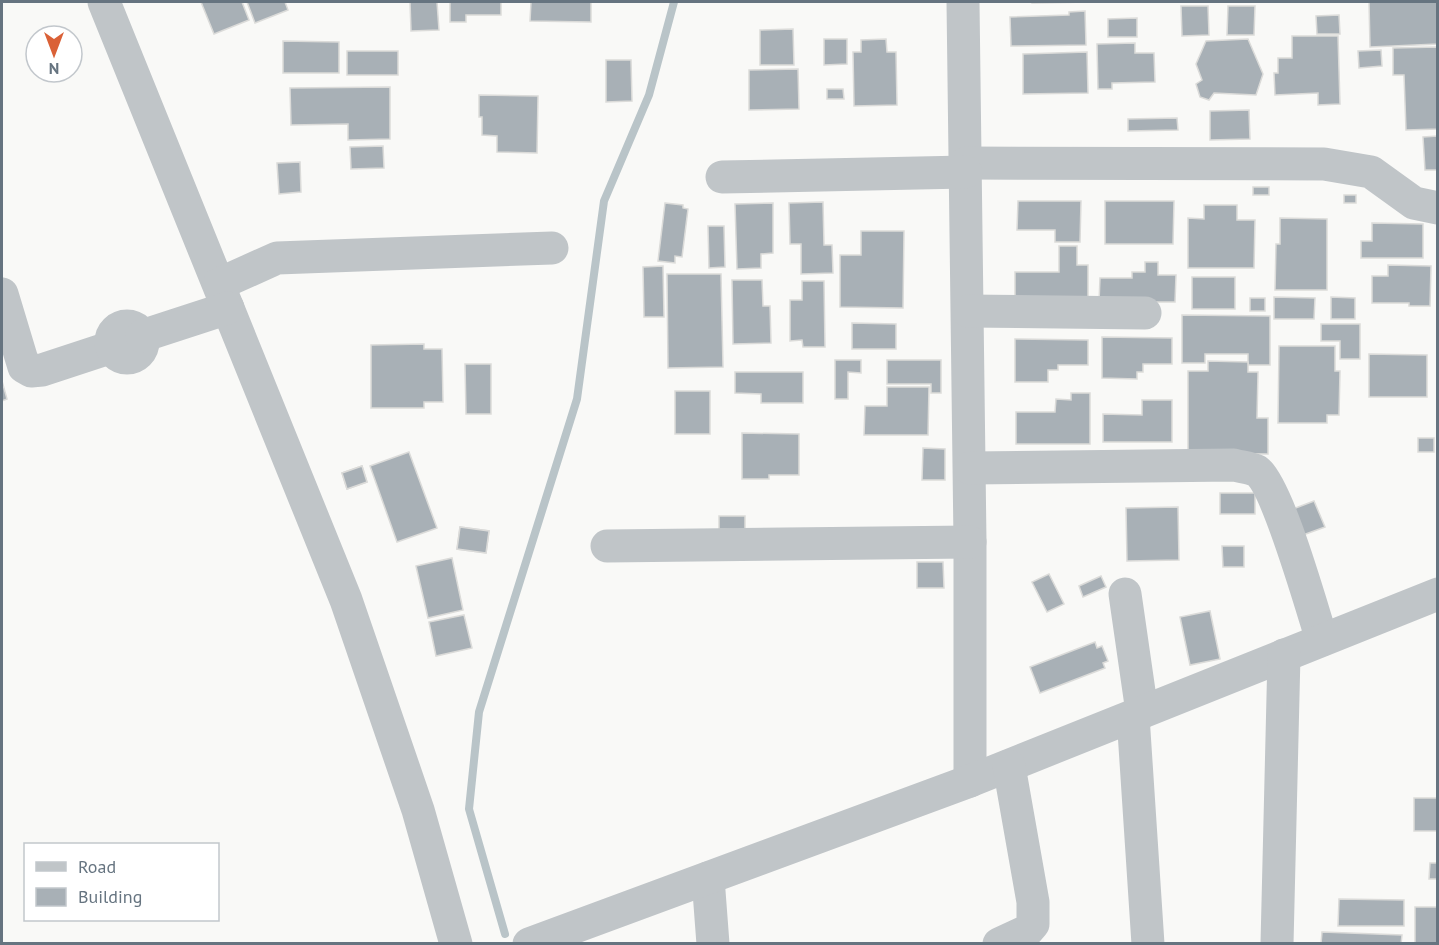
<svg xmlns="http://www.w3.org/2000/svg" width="1439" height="945" font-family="'PT Sans',sans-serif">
<rect width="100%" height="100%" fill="#f9f9f7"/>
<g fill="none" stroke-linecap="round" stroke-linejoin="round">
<path stroke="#b9c4c8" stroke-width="8" d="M505,934L469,809L479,712L577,399L604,201L649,95L674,2"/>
</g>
<g fill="#a8b0b6" stroke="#dbdbd9" stroke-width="1.5">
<path d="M201,2H242L249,20L214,34Z"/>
<path d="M247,2H285L288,10L255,23Z"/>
<path d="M410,2H437L439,30L411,31Z"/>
<path d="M450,2H501V15H466V22H450Z"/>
<path d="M531,2H591V22L530,21Z"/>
<path d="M1032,2H1092L1032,3Z"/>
<path d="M1369,2H1437L1438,44L1370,47Z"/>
<path d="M1181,6H1208L1209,35L1182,36Z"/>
<path d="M1228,6H1255L1254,35H1227Z"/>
<path d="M1085,11L1086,45L1011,46L1010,17L1069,15V12Z"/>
<path d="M1339,15L1340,34H1317L1316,16Z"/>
<path d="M1137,18V37H1108V19Z"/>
<path d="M793,29L794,65H760V30Z"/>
<path d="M1292,36H1338L1340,104L1318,105V93L1275,95L1274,73H1278V58H1292Z"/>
<path d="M824,39H847V64L824,65Z"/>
<path d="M886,39L887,52H896L897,105L854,106L853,52H861V40Z"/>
<path d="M1248,39L1263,74L1256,95L1214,93L1209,100L1200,97L1196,84L1202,80L1196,64L1206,41Z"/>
<path d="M283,41L339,42V73H283Z"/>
<path d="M1135,43V53H1154L1155,82L1112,83V89H1098L1097,44Z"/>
<path d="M1438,47V129L1406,130L1404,75H1393V48Z"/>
<path d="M1381,50L1382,66L1359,68L1358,51Z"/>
<rect x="347" y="51" width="51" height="24"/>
<path d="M1087,52L1088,93L1023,94V54Z"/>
<path d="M606,60H631L632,101L606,102Z"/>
<path d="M798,69L799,109L749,110V70Z"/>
<path d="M390,87V139L348,140V124L291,125L290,88Z"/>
<path d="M827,89H843L844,99H827Z"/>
<path d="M479,95L538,96L537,153L497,152V136L482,135V117H479Z"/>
<path d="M1249,110L1250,139L1210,140V111Z"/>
<path d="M1177,118L1178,130L1128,131V119Z"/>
<path d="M1438,136V170H1425L1423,137Z"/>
<path d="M383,146L384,168L351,169L350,147Z"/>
<path d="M300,162L301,192L279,194L277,163Z"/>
<rect x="1253" y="187" width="16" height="8"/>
<rect x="1344" y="195" width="12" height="8"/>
<path d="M1018,201H1081L1080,242H1055V230H1017Z"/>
<path d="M1105,201H1174L1173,244H1105Z"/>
<path d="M823,202L824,245H832L833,273L801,274V244H790L789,203Z"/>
<path d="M665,203L683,205V208L688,209L682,257L675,256V263L658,261Z"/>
<path d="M773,203V253L761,254V268L737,269L735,204Z"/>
<path d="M1204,205H1237V220H1255L1254,268H1188V218L1204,219Z"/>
<path d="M1280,218L1327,219V290H1275L1276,244H1280Z"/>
<path d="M1372,223L1423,224V258H1361V241H1372Z"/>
<path d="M708,226H724L725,267L709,268Z"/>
<path d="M861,231H904L903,308L840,307V255H861Z"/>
<path d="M1059,246H1077V265H1088V302H1015V272H1059Z"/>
<path d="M1145,262H1158V275H1176L1175,302H1099L1100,278H1132V272H1145Z"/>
<path d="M1388,265L1431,266L1430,306H1409V303H1372V276H1388Z"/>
<path d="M663,266L664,317H644L643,267Z"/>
<path d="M667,274H721L723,367L668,368Z"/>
<rect x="1192" y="277" width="43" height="32"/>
<path d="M732,280H762L763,306H770L771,343L733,344Z"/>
<path d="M802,281H824L825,347H803L802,340L790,341V300H802Z"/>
<path d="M1274,297L1315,298L1314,319H1274Z"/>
<path d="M1331,297L1355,298V319H1331Z"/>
<rect x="1250" y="298" width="15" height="13"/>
<path d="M1182,315L1270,316V365H1248V354H1205V363H1182Z"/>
<path d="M852,323L896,324V349H852Z"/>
<path d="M1321,324H1360V359H1340V341H1321Z"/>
<path d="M1102,337L1172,338V364H1143V372H1137V379L1102,378Z"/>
<path d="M1015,339L1088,340V365H1058V370H1048V382H1015Z"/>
<path d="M424,344V349H442L443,402H424V408H371V345Z"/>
<path d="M1279,346H1335V371H1340L1339,415H1327V423H1278Z"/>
<path d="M1369,354L1427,355V397H1369Z"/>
<path d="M835,360H861V373L848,372V399H835Z"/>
<path d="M887,360H941V393H931V384H887Z"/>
<path d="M1208,361L1248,362V372H1258L1257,418H1268V454L1188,453V371H1208Z"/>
<path d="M465,364H491V414H466Z"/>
<path d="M735,372H803V403H761V394L735,393Z"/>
<path d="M2,381L7,399L2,401Z"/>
<path d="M887,387H929L928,435H864L865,406H887Z"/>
<rect x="675" y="391" width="35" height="43"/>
<path d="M1071,393H1090V444H1016V412H1055L1056,399L1071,400Z"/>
<path d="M1142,400H1172V442H1103V414L1142,415Z"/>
<path d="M742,433L799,434V475H769V479H742Z"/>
<rect x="1418" y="438" width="16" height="14"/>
<path d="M923,448L945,449V480H922Z"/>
<path d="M409,452L437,528L397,542L370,466Z"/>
<path d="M362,466L367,482L347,489L342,473Z"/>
<path d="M362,466L367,482L347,489L342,473Z"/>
<rect x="1220" y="493" width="35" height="21"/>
<path d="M1314,501L1325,527L1303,535L1293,509Z"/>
<path d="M1178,507L1179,560L1127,561L1126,508Z"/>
<path d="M719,516H745V530L719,529Z"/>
<path d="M460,527L489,531L486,553L457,549Z"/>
<path d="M460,527L489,531L486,553L457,549Z"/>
<path d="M1222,546H1244V567H1223Z"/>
<path d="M452,558L463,610L428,618L416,566Z"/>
<path d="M917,562H943L944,588H917Z"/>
<path d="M1049,574L1064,604L1047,612L1032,582Z"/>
<path d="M1101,576L1106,587L1083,597L1079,586Z"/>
<path d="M1210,611L1220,659L1190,665L1180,617Z"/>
<path d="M464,615L472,648L436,656L429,622Z"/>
<path d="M1095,642L1097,648L1102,646L1108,661L1103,663L1105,668L1040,693L1030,667Z"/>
<rect x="1414" y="798" width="24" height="33"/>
<path d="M1430,863H1438V879H1429Z"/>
<path d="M1339,899L1404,900V926H1338Z"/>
<rect x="1415" y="907" width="23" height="37"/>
<path d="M1322,932L1402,935L1401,944H1321Z"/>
</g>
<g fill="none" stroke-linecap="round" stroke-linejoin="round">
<g stroke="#c0c5c8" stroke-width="33">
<path d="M104,2L346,600L418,810L456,944"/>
<path d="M963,2L970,542V781"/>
<path d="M966,163L1324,164L1371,172L1414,203L1438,208"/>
<path d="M722,177L966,172"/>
<path d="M219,284L277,258L552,248"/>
<path d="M2,294L24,367L31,371L42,370L112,347"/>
<path d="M968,311L1145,313"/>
<circle cx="127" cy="342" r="16"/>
<path d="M142,336L228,308"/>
<path d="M970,468L1234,465C1241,467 1251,468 1257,471C1278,487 1312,609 1322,640"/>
<path d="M607,546L970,542"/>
<path d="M1125,594L1142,712"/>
<path d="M1133,716L1148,944"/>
<path d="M708,878L713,944"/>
<path d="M529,944L970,781L1438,594"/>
<path d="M999,944L1027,931L1033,924V902L1009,766"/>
<path d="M1277,944L1284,655"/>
</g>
</g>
<rect width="1439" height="945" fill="none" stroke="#667480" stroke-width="6"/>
<rect x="24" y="843" width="195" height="78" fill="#ffffff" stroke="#c2c7cc" stroke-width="1.5"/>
<rect x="36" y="862" width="30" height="9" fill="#c0c5c8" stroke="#c2c7cc" stroke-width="1.5"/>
<text x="78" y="873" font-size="18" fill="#667480">Road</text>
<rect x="36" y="888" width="30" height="18" fill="#a8b0b6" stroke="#c2c7cc" stroke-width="1.5"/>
<text x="78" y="903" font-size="18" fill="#667480">Building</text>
<g transform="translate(54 54) rotate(180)"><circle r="28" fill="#ffffff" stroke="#c2c7cc" stroke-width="1.5"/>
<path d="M0-4.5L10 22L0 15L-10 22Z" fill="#da6137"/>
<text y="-9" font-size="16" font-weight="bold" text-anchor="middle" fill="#667480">N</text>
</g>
</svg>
